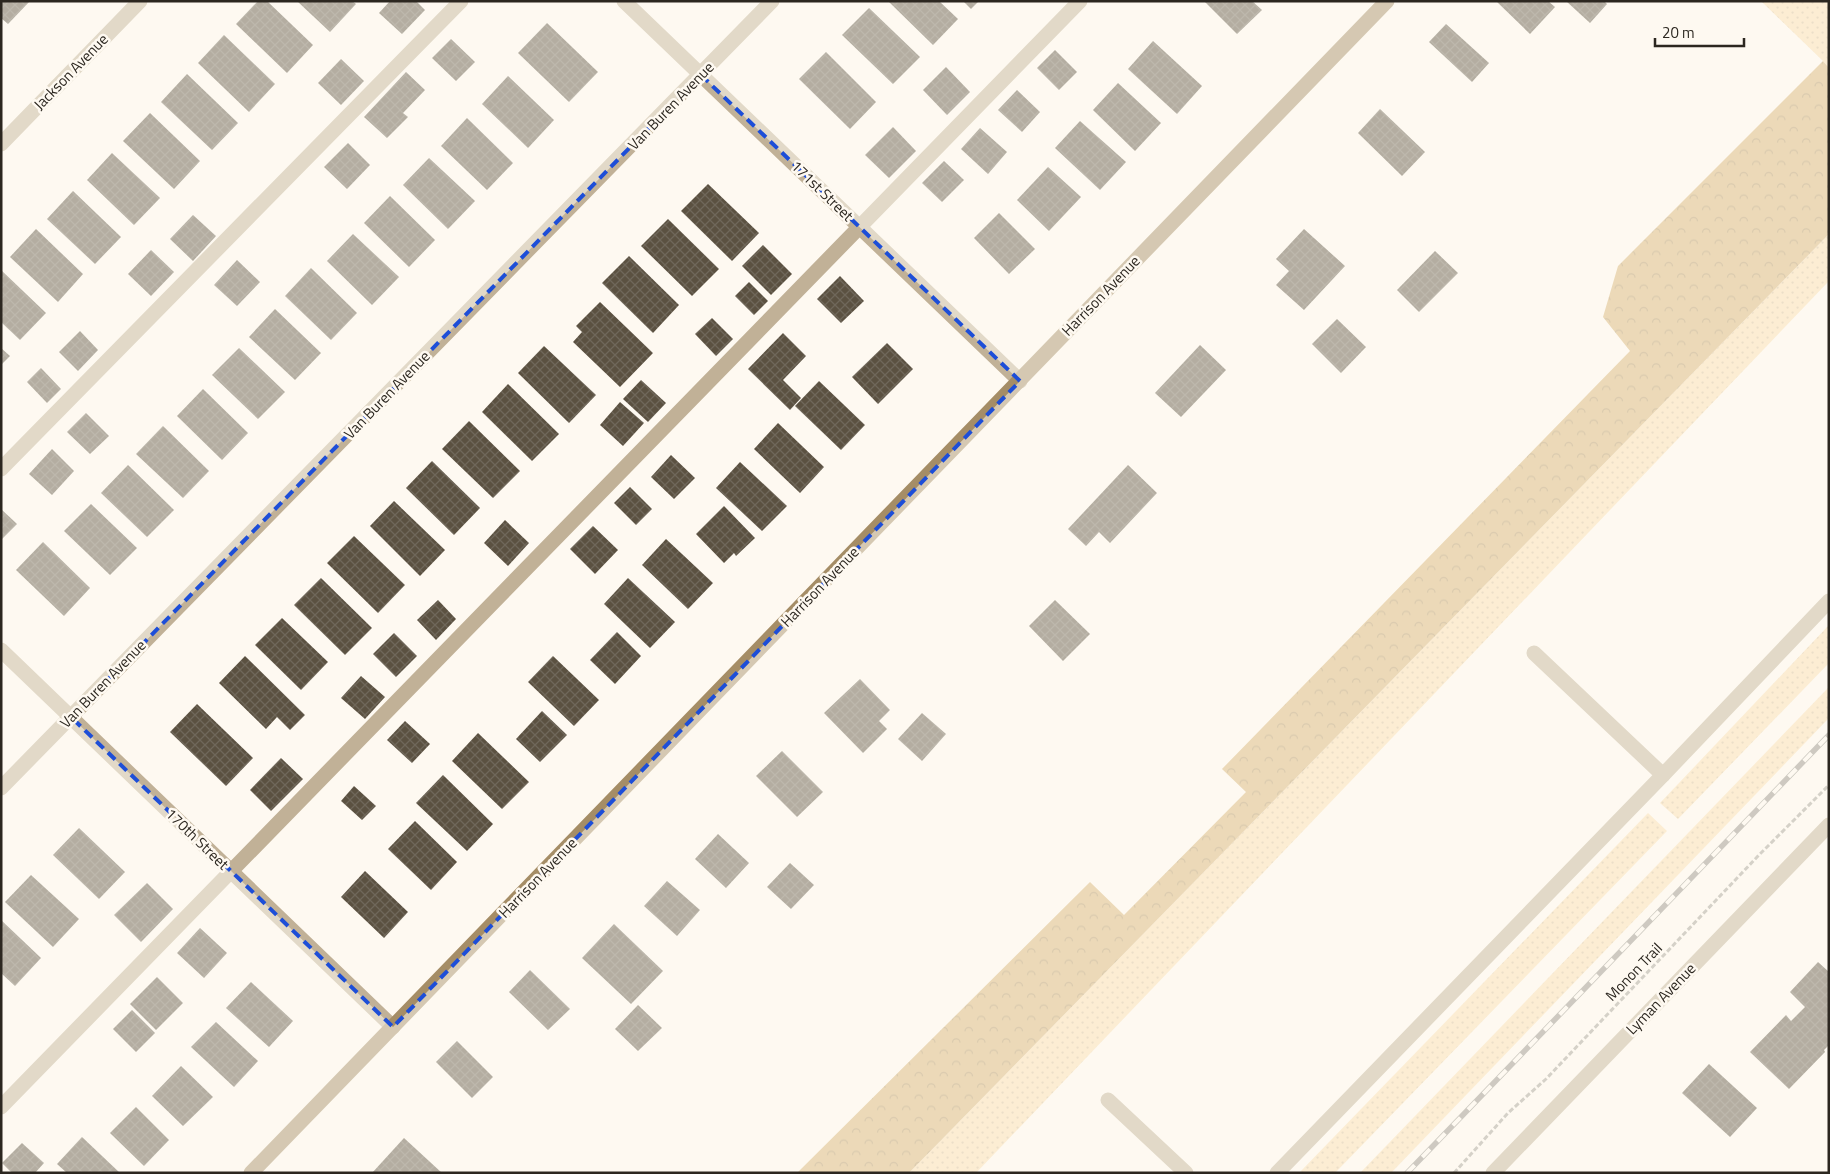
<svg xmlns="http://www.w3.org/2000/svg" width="1830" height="1174" font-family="'Titillium Web',sans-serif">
<defs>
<pattern id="green-dots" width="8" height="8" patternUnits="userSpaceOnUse" patternTransform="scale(1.25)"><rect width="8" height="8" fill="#faddb0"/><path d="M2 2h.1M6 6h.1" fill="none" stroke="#d6be97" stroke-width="1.8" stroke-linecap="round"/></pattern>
<pattern id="forest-crowns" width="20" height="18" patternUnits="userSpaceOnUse" patternTransform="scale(1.25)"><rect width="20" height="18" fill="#d7b274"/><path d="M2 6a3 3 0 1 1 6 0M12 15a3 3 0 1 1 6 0" fill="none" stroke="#af915f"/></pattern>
<pattern id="building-cross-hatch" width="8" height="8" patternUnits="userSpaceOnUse" patternTransform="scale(1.25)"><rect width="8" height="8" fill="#5b5141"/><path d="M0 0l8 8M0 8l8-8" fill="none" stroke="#6f675a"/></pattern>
</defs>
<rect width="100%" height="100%" fill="#fef9f1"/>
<g fill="url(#green-dots)">
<path d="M1761,1H1829V68L1823,61Z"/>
<path d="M1829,234V281L976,1173H909Z"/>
<path d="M1829,625V663L1678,819L1660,803Z"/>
<path d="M1829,687V718L1391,1173H1360Z"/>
<path d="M1648,813L1667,831L1335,1173H1299Z"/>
</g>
<path fill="url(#forest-crowns)" d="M1823,61L1829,68V234L909,1173H797L1090,882L1124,915L1246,792L1222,769L1630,351L1603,317L1618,266Z"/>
<g fill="url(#building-cross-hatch)">
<path d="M1,1H30L8,24L1,18Z"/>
<path d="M258,1H267L313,45L287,73L236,24Z"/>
<path d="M297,1H352L356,4L330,32Z"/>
<path d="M390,1H416L425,10L402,34L379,13Z"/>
<path d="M888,1H939L958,19L933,45Z"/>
<path d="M963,1H979L971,9Z"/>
<path d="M1204,1H1252L1262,10L1237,34Z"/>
<path d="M1496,1H1548L1555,7L1530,34Z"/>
<path d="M1566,1H1604L1607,4L1590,23Z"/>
<path d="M869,8L920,57L893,84L842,35Z"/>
<path d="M547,23L598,72L569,102L518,53Z"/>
<path d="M1446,24L1489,63L1472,82L1429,42Z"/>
<path d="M224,35L275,84L249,112L198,63Z"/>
<path d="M451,39L475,62L456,81L432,58Z"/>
<path d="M1153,41L1202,86L1177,114L1128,69Z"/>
<path d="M1055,50L1077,72L1059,90L1037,68Z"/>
<path d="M826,52L876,102L850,129L799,79Z"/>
<path d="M341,59L364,81L341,105L318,83Z"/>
<path d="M946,67L970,92L947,115L923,90Z"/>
<path d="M406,72L425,90L403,113L408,117L387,138L364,117Z"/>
<path d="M187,74L238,123L212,150L161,102Z"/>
<path d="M508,76L554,120L528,148L482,104Z"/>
<path d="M1118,83L1161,123L1135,151L1093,110Z"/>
<path d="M1017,90L1040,112L1022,132L998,110Z"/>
<path d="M1380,109L1425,152L1402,176L1358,133Z"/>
<path d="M150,113L200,161L174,189L123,141Z"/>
<path d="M467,118L513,163L487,190L441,146Z"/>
<path d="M1080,121L1126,162L1100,190L1055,148Z"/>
<path d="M893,127L916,151L889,178L865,155Z"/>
<path d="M980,128L1007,152L988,174L961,149Z"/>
<path d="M348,143L370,165L347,189L324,167Z"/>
<path d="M112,153L160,198L134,225L87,180Z"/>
<path d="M429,158L475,201L448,229L403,185Z"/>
<path d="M944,161L964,180L942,202L922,183Z"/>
<path d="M1048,167L1081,197L1049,231L1017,200Z"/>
<path d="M708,184L759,233L732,261L681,211Z"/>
<path d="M73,191L121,237L95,264L47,219Z"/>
<path d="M390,196L435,240L409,267L364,223Z"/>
<path d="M999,213L1035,249L1009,274L974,238Z"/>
<path d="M193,215L216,236L193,261L170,239Z"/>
<path d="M668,219L719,269L692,296L641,246Z"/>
<path d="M36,229L83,274L58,302L10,257Z"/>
<path d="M1304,229L1345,266L1304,310L1276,285L1289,271L1276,259Z"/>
<path d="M353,234L399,277L372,305L327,261Z"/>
<path d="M763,245L792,274L771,295L742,266Z"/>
<path d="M151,250L174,272L151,296L128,274Z"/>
<path d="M1435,251L1458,273L1419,312L1397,290Z"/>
<path d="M629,256L679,305L653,333L602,283Z"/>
<path d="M237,260L260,282L237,306L214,285Z"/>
<path d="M311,268L357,313L331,340L285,296Z"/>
<path d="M1,270L46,313L20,340L1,322Z"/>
<path d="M840,276L864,301L841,323L817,299Z"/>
<path d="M749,282L768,301L754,315L735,296Z"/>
<path d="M600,302L653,353L620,387L573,342L582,332L576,326Z"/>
<path d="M275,309L321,353L295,380L249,337Z"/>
<path d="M712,318L733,339L716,356L695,334Z"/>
<path d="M1337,319L1366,347L1341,373L1312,344Z"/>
<path d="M80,331L98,350L78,371L59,352Z"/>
<path d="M783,333L806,356L783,380L801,398L790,410L748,369Z"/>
<path d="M887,343L913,369L878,404L852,377Z"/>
<path d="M1200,345L1226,370L1181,417L1155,393Z"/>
<path d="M544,346L596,395L569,423L518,373Z"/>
<path d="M1,348L10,356L1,365Z"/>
<path d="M239,348L285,392L258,419L212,375Z"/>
<path d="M41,368L61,389L47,403L27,382Z"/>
<path d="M641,380L666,403L648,422L623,399Z"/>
<path d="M819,381L865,425L841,450L795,406Z"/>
<path d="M508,384L559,434L532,461L482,412Z"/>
<path d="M203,389L248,433L222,460L177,416Z"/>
<path d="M620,402L644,423L623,446L600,425Z"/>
<path d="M86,413L109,436L90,454L67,432Z"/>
<path d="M469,421L520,471L493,498L442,449Z"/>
<path d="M778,423L824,467L800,493L754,449Z"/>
<path d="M163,426L209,471L183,498L136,454Z"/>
<path d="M52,449L74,471L52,495L29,474Z"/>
<path d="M671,455L695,478L674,499L651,477Z"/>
<path d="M432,461L480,508L454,535L406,488Z"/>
<path d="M740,462L787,506L762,531L716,488Z"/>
<path d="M128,465L174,510L147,537L101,493Z"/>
<path d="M1128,465L1157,493L1110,543L1099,532L1086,546L1068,529Z"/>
<path d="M630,487L652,509L636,525L614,503Z"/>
<path d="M394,501L445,550L420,576L370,526Z"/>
<path d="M91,504L137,548L110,575L64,531Z"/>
<path d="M724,506L755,538L736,556L734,553L724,563L696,534Z"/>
<path d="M1,509L17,524L1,540Z"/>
<path d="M505,520L529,543L508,566L484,543Z"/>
<path d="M593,526L618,550L595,574L570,549Z"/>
<path d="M354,536L405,585L378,613L327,563Z"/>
<path d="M666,539L713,583L688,609L642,565Z"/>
<path d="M43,542L90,588L64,616L16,570Z"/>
<path d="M321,578L372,628L345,655L294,605Z"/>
<path d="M628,578L675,622L650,648L604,604Z"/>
<path d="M438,600L456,619L436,640L417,620Z"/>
<path d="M1055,600L1090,634L1063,661L1029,626Z"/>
<path d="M282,618L328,662L301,690L255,645Z"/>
<path d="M617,632L641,656L615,684L590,660Z"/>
<path d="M394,633L417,656L396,677L373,654Z"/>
<path d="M245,656L305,715L290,730L277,717L266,729L219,683Z"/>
<path d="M553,656L599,700L574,726L528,682Z"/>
<path d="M361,676L385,697L365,719L341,698Z"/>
<path d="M860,679L890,710L879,721L887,729L863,753L824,713Z"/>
<path d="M197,704L253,758L226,786L170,732Z"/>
<path d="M542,711L567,735L540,762L516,739Z"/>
<path d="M922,713L946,734L922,761L898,739Z"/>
<path d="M405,721L430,744L412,763L387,740Z"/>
<path d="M478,733L529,782L502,809L452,761Z"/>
<path d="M782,751L823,792L797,817L756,776Z"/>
<path d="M281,758L303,779L271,811L250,790Z"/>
<path d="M443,775L493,824L467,851L416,803Z"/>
<path d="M354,786L376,806L362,820L341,801Z"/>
<path d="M415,821L457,862L431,890L388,849Z"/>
<path d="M79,828L125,872L99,899L53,855Z"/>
<path d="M718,834L749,863L726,888L695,859Z"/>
<path d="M790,863L814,885L791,909L767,887Z"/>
<path d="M365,871L408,912L384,938L341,897Z"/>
<path d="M31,875L79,919L53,947L5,902Z"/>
<path d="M667,881L700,910L677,936L644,906Z"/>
<path d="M147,883L173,909L141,942L114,915Z"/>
<path d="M1,920L41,958L15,986L1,973Z"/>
<path d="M614,924L663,971L631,1004L582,958Z"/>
<path d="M200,928L227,953L204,978L177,953Z"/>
<path d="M1818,962L1829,972V1045L1824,1050L1825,1052L1789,1089L1750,1052L1786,1015L1791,1021L1805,1007L1790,992Z"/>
<path d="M530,970L570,1009L548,1030L509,992Z"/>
<path d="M157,977L183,1003L156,1030L130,1004Z"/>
<path d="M251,982L293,1021L269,1047L226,1008Z"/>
<path d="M638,1005L662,1028L638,1051L615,1029Z"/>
<path d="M132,1010L155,1033L136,1052L113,1029Z"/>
<path d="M216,1022L258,1061L234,1087L191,1047Z"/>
<path d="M457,1041L493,1077L472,1098L436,1062Z"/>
<path d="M1709,1064L1757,1108L1730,1137L1682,1093Z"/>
<path d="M181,1066L213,1097L183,1126L152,1096Z"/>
<path d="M136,1107L169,1140L144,1166L110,1133Z"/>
<path d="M82,1137L120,1173H67L57,1164Z"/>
<path d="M404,1138L442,1173H372Z"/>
<path d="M22,1143L44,1163L35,1173H12L2,1163Z"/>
</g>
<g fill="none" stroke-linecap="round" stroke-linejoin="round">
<path stroke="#a49f97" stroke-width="3" stroke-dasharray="5 2.5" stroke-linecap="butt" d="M1454,1173L1508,1113L1546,1079L1759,855L1829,785"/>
<g stroke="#c1b197" stroke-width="15">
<path d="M1,469L461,1"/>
<path d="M1534,653L1663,775"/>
<path d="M1108,1100L1186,1173"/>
<path d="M1,1107L1080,1"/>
<path d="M1277,1173L1663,775L1829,601"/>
</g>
<g stroke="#c1b197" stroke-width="15">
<path d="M624,1L1020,381"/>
<path d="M1,144L140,1"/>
<path d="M1,650L393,1027"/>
<path d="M1,788L772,1"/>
<path d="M1493,1173L1829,825"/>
</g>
<path stroke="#a58d66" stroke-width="15" d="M251,1173L1387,1"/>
<g stroke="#948f88" stroke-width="5.5">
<path id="rail" d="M1407,1173L1829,735"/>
</g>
<use href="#rail" stroke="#fef9f1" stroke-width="4" stroke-dasharray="11" stroke-linecap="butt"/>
</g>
<path d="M0 0H1830V1174H0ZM701,75L1020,381L393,1027L71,717Z" fill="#fef9f1" fill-opacity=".55" fill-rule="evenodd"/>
<path fill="none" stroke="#1d4ed8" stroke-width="4" stroke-dasharray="10 6" stroke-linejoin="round" d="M701,75L1020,381L393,1027L71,717Z"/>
<g text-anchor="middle" stroke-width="5" stroke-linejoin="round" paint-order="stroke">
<g font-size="15" fill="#2c2720" stroke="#fef9f1">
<text transform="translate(71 72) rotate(-46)" y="5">Jackson Avenue</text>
<text transform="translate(671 106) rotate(-46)" y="5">Van Buren Avenue</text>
<text transform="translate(822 191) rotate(44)" y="5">171st Street</text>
<text transform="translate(1101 296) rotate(-46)" y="5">Harrison Avenue</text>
<text transform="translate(387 395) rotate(-46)" y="5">Van Buren Avenue</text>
<text transform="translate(820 587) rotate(-46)" y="5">Harrison Avenue</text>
<text transform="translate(103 684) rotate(-46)" y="5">Van Buren Avenue</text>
<text transform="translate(197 839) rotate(44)" y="5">170th Street</text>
<text transform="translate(538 878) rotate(-46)" y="5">Harrison Avenue</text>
<text transform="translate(1634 972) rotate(-46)" y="5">Monon Trail</text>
<text transform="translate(1661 999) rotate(-46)" y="5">Lyman Avenue</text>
</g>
</g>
<rect width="1830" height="1174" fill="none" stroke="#2c2720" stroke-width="5"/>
<path d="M1655 38v8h89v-8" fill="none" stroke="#2c2720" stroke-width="2.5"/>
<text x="1662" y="38" font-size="15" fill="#2c2720" stroke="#fef9f1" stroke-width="4" paint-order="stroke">20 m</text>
</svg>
